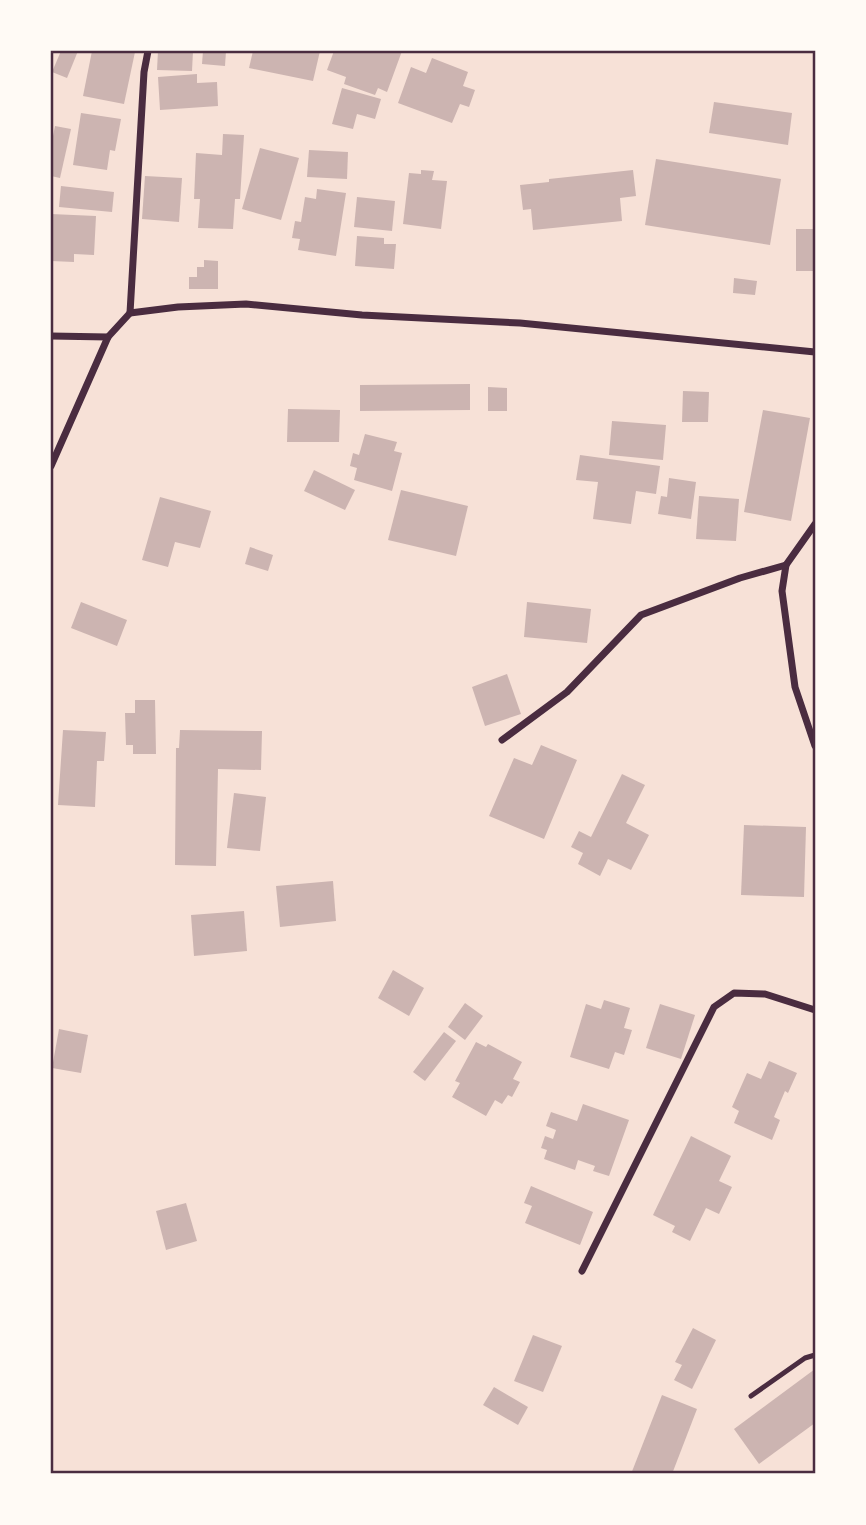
<svg xmlns="http://www.w3.org/2000/svg" width="866" height="1525" font-family="Ubuntu,sans-serif">
<rect width="100%" height="100%" fill="#f7e1d7"/>
<g fill="#ccb4b1">
<path d="M61,51H78L67,78L52,72Z"/>
<path d="M92,51L135,52L124,104L83,96Z"/>
<path d="M158,51H193L192,71L157,70Z"/>
<path d="M203,51H226L225,66L202,64Z"/>
<path d="M253,51H320L313,81L249,68Z"/>
<path d="M334,51H402L387,92L378,88L375,95L344,84L346,77L327,70Z"/>
<path d="M432,58L468,72L463,86L475,90L469,107L460,104L452,123L398,103L411,67L426,73Z"/>
<path d="M197,74V83L217,82L218,106L160,110L158,77Z"/>
<path d="M342,88L381,99L375,119L357,114L353,129L332,124Z"/>
<path d="M714,102L792,113L788,145L709,133Z"/>
<path d="M81,113L121,119L115,151L110,150L107,170L73,165Z"/>
<path d="M55,126L71,129L60,178L51,176V146Z"/>
<path d="M223,134L244,135L240,199H235L233,229L198,228L200,199H194L196,153L222,155Z"/>
<path d="M260,148L299,158L281,220L242,209Z"/>
<path d="M309,150L348,152L347,179L307,177Z"/>
<path d="M656,159L781,179L770,245L645,225Z"/>
<path d="M421,170L434,171L432,180L447,181L441,229L403,224L409,173L421,174Z"/>
<path d="M633,170L636,196L620,198L622,221L533,230L531,209L523,210L520,185L549,182V179Z"/>
<path d="M145,176L182,178L179,222L142,219Z"/>
<path d="M61,186L114,192L112,212L59,207Z"/>
<path d="M317,189L346,193L336,256L298,250L300,239L292,238L295,221L301,222L305,197L316,199Z"/>
<path d="M357,197L395,201L392,231L354,227Z"/>
<path d="M51,214L96,216L94,255L74,254V262L51,261Z"/>
<rect x="796" y="229" width="19" height="42"/>
<path d="M357,236L384,238V244H396L394,269L355,266Z"/>
<path d="M204,260L218,261V289H189V277H197V267H204Z"/>
<path d="M734,278L757,281L755,295L733,293Z"/>
<path d="M470,384V410L360,411V385Z"/>
<path d="M488,387L507,388V411H488Z"/>
<path d="M683,391L709,392L708,422H682Z"/>
<path d="M288,409L340,410L339,442H287Z"/>
<path d="M763,410L810,418L791,521L744,512Z"/>
<path d="M612,421L666,425L663,460L609,455Z"/>
<path d="M365,434L397,442L394,451L402,453L392,491L354,480L357,468L350,466L353,453L359,455Z"/>
<path d="M580,455L660,466L656,494L636,491L631,524L593,519L598,482L576,480Z"/>
<path d="M314,470L355,490L345,510L304,491Z"/>
<path d="M669,478L696,482L691,519L658,514L661,496L667,497Z"/>
<path d="M401,490L468,506L456,556L388,540Z"/>
<path d="M699,496L739,499L736,541L696,539Z"/>
<path d="M160,497L211,511L200,548L175,542L168,567L142,560Z"/>
<path d="M250,547L273,555L268,571L245,564Z"/>
<path d="M81,602L127,620L117,646L71,628Z"/>
<path d="M527,602L591,609L587,643L524,637Z"/>
<path d="M507,674L521,714L485,726L472,687Z"/>
<path d="M135,700H155L156,754H133V745H126L125,713H135Z"/>
<path d="M63,730L106,732L104,761H97L95,807L58,805Z"/>
<path d="M180,730L262,731L261,770L218,769L216,866L175,865L176,748H179Z"/>
<path d="M541,745L577,760L544,839L489,816L514,758L532,765Z"/>
<path d="M622,774L645,785L626,823L649,835L631,870L608,859L600,876L578,864L583,853L571,847L579,831L591,837Z"/>
<path d="M234,793L266,797L260,851L227,848Z"/>
<path d="M744,825L806,827L804,897L741,895Z"/>
<path d="M333,881L336,921L280,927L276,886Z"/>
<path d="M244,911L247,951L194,956L191,915Z"/>
<path d="M393,970L424,988L409,1016L378,998Z"/>
<path d="M604,1000L630,1008L624,1028L632,1030L624,1055L615,1052L609,1069L570,1057L586,1004L601,1009Z"/>
<path d="M465,1003L483,1016L465,1040L448,1027Z"/>
<path d="M660,1004L695,1015L681,1059L646,1048Z"/>
<path d="M59,1029L88,1035L81,1073L52,1068Z"/>
<path d="M444,1032L456,1041L425,1081L413,1072Z"/>
<path d="M476,1042L486,1047L488,1044L522,1062L513,1079L520,1082L512,1097L508,1095L502,1104L495,1100L486,1116L452,1097L460,1083L455,1081Z"/>
<path d="M769,1061L797,1073L788,1093L785,1091L774,1117L780,1120L772,1140L734,1123L739,1111L732,1107L747,1073L761,1079Z"/>
<path d="M583,1104L629,1120L609,1176L593,1171L595,1166L578,1160L575,1170L544,1159L547,1150L541,1148L545,1136L553,1139L556,1130L546,1126L551,1112L577,1121Z"/>
<path d="M691,1136L731,1156L719,1181L732,1187L719,1214L706,1208L690,1241L672,1232L675,1226L653,1215Z"/>
<path d="M531,1186L593,1212L580,1245L525,1223L532,1206L524,1203Z"/>
<path d="M186,1203L197,1241L166,1250L156,1211Z"/>
<path d="M693,1328L716,1340L692,1389L674,1380L682,1365L675,1362Z"/>
<path d="M533,1335L562,1346L543,1392L514,1381Z"/>
<path d="M815,1369V1423L759,1464L734,1429Z"/>
<path d="M494,1387L528,1407L518,1425L483,1405Z"/>
<path d="M662,1395L697,1409L672,1474H631Z"/>
</g>
<g fill="none" stroke-linecap="round" stroke-linejoin="round">
<path stroke="#4a2c40" stroke-width="5" d="M751,1396L805,1358L815,1355"/>
<g stroke="#4a2c40" stroke-width="7">
<path d="M130,313L178,307L246,304L362,315L520,323L815,352"/>
<path d="M51,336L108,337"/>
<path d="M51,466L108,337L130,313L144,72L148,51"/>
<path d="M815,524L786,565L782,591L795,687L815,746"/>
<path d="M502,740L567,692L641,615L740,578L786,565"/>
<path d="M582,1271L714,1007L734,993L765,994L815,1010"/>
</g>
</g>
<rect width="866" height="1525" fill="none" stroke="#fffaf5" stroke-width="105"/>
<rect x="52" y="52" width="762" height="1420" fill="none" stroke="#4a2c40" stroke-width="2.5"/>
</svg>
